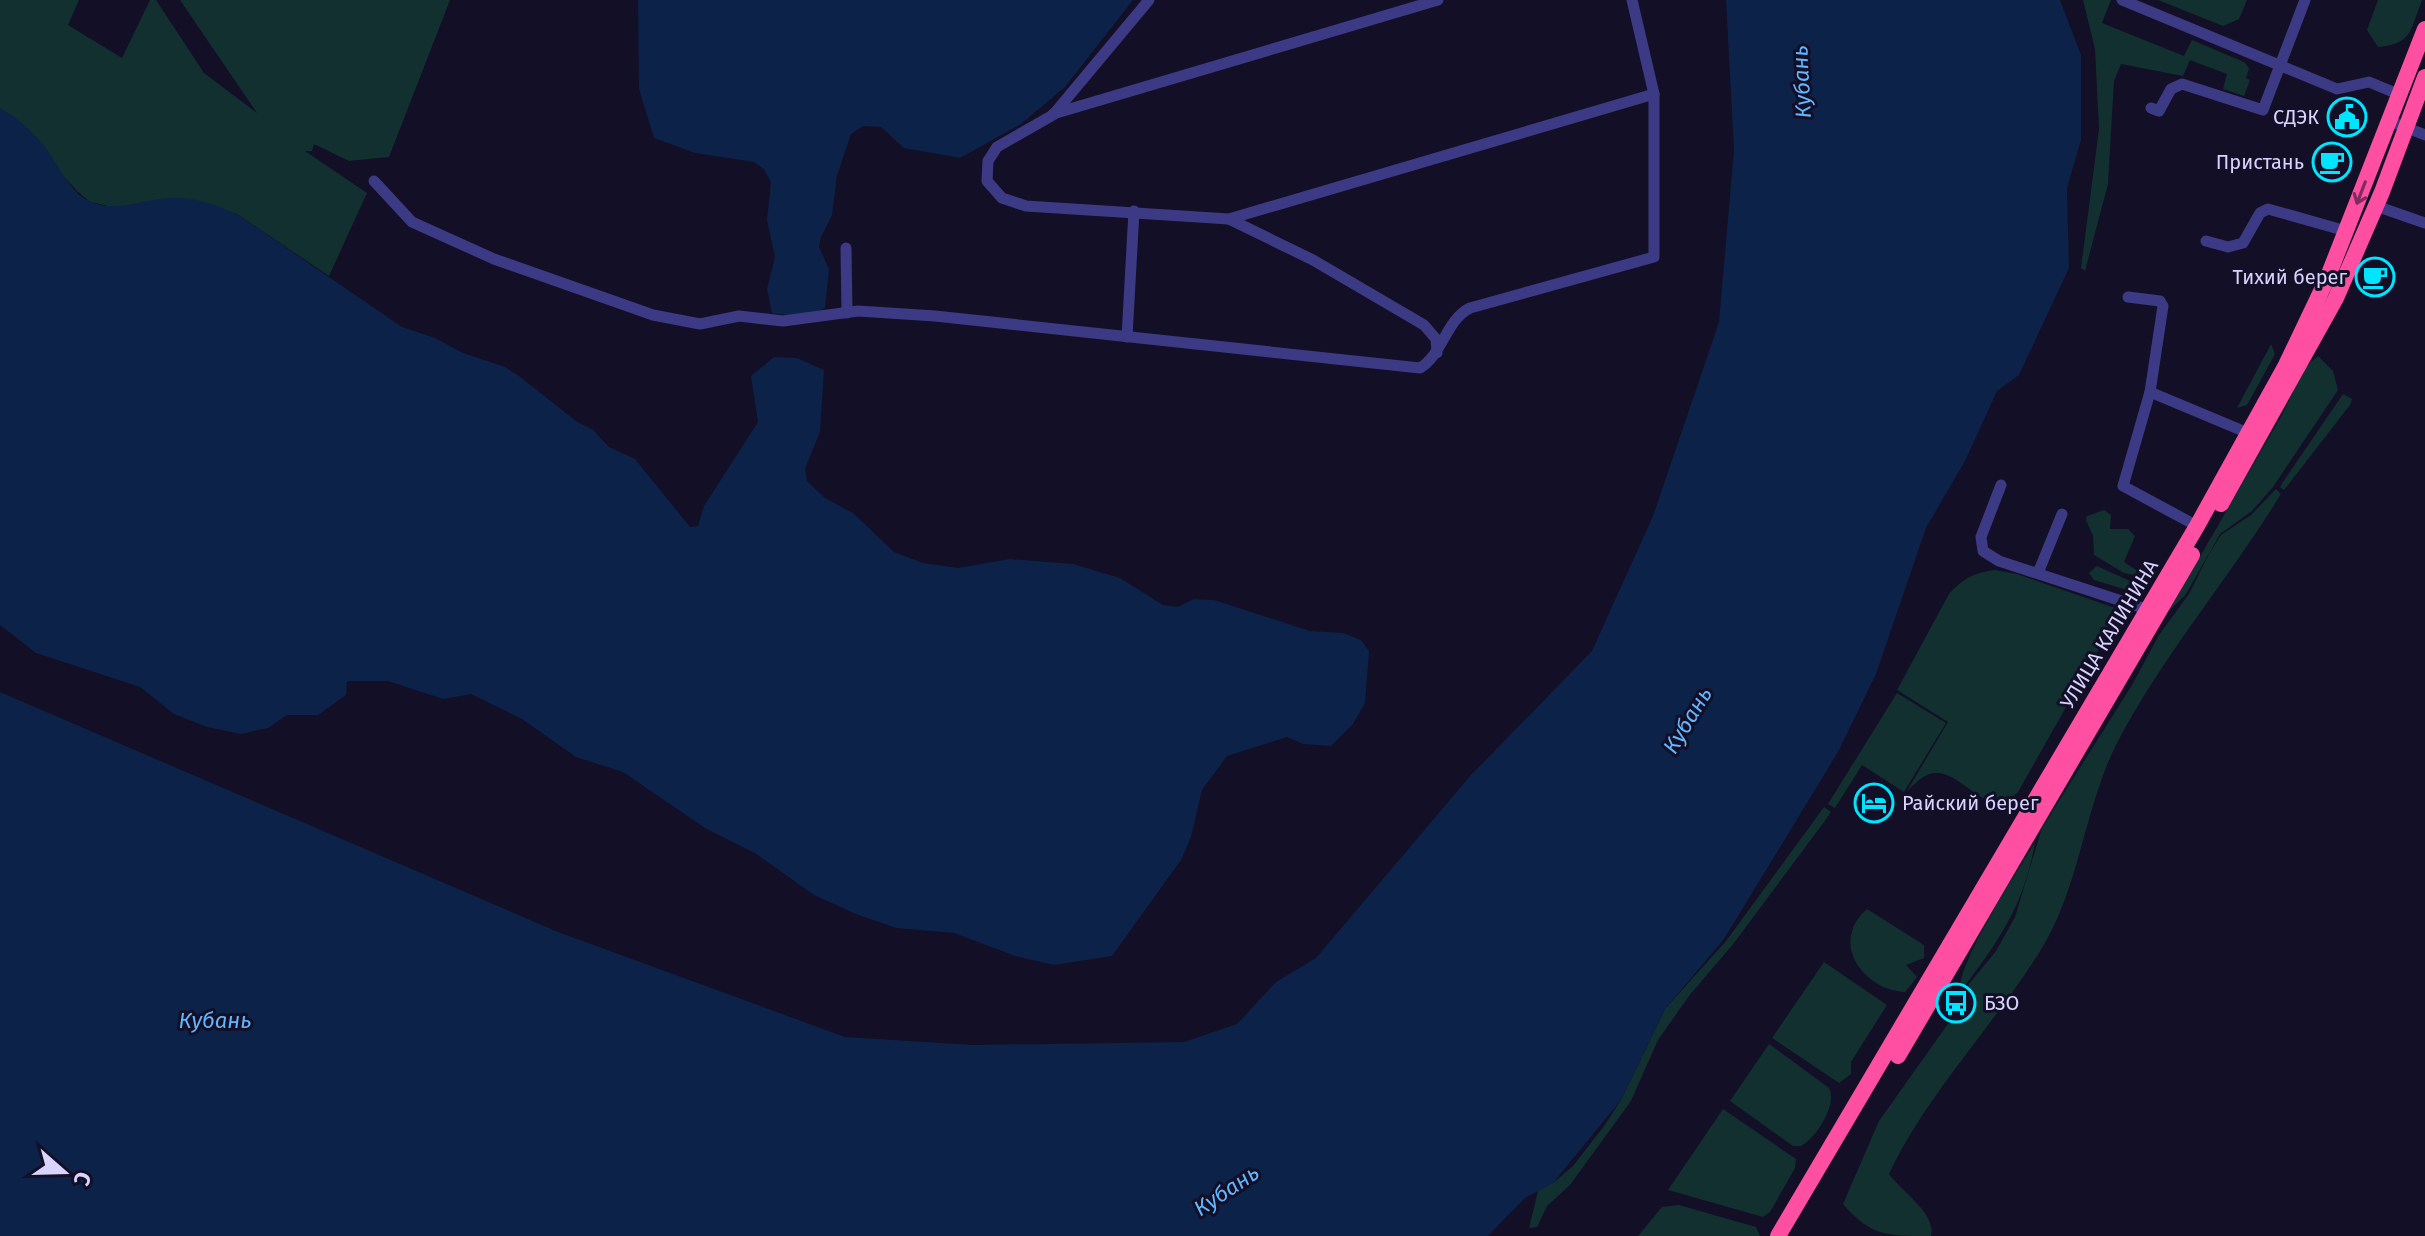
<svg xmlns="http://www.w3.org/2000/svg" width="2425" height="1236" font-family="'Fira Sans',sans-serif">
<rect width="100%" height="100%" fill="#130f26"/>
<g fill="#12302f">
<path d="M0,0H79L68,25L122,58L150,0H156L204,73L257,113L180,0H450L389,157L349,161L314,144L312,151H305L367,193L329,276L237,214L173,198L117,208L90,202L77,191L0,108Z"/>
<path d="M2083,0H2111L2102,23L2184,56L2192,40L2244,62L2249,68L2246,78L2250,80L2244,96L2223,89L2227,74L2190,60L2183,76L2121,64L2114,81L2108,184L2085,271L2081,268L2099,129L2095,49Z"/>
<path d="M2158,0H2247L2239,19L2223,26Z"/>
<path d="M2378,0H2422C2410,30 2413,44 2378,47L2367,30Z"/>
<path d="M2271,344L2275,354L2247,405L2237,408Z"/>
<path d="M2318,356L2333,371L2338,390L2273,487L2252,511L2220,534L2186,594L2168,612L2282,415L2304,368Z"/>
<path d="M2343,394L2352,399L2350,405L2284,490L2280,487L2283,482Z"/>
<path d="M2276,489L2281,494C2229,579 2163,655 2117,743C2084,808 2080,886 2042,948C1994,1026 1928,1092 1889,1174C1901,1191 1937,1214 1931,1236C1885,1236 1871,1236 1843,1204L1879,1121L1962,1004L1969,984L1996,951L2015,917L2042,828L2132,685L2159,635L2189,594L2209,554L2221,535L2251,515Z"/>
<path d="M2104,510L2111,515L2110,529H2128L2135,536L2124,562L2139,572V576L2124,573L2094,555L2093,536L2086,520L2087,516Z"/>
<path d="M2097,566L2130,581L2132,586L2127,590L2094,580L2089,573Z"/>
<path d="M1995,570L2017,574L2121,610L2018,792C1984,826 1960,761 1927,775C1920,778 1913,786 1907,791L1948,722L1897,690L1949,594C1962,579 1975,572 1995,570Z"/>
<path d="M1897,693L1946,723L1904,792L1862,765L1835,808L1828,804Z"/>
<path d="M1824,807L1831,812L1824,822L1734,943L1689,996L1658,1040L1631,1101L1570,1185L1547,1206L1537,1227L1529,1228L1539,1187L1553,1183L1573,1166L1604,1126L1621,1100L1665,1009L1726,941Z"/>
<path d="M2035,842C2025,904 1998,943 1960,992C1956,964 2019,869 2035,842Z"/>
<path d="M1867,909L1924,945V958L1906,965L1917,977L1905,992C1863,990 1829,942 1867,909Z"/>
<path d="M1824,962L1887,1005L1851,1062V1074L1839,1083L1772,1038Z"/>
<path d="M1769,1044L1829,1088C1838,1104 1816,1138 1801,1146H1793L1730,1101Z"/>
<path d="M1723,1109L1796,1159L1795,1168L1770,1212L1763,1217L1668,1190Z"/>
<path d="M1679,1205L1756,1227L1760,1236H1638L1662,1207Z"/>
</g>
<g fill="#0c2248">
<path d="M638,0H1133L1065,87L1021,124L960,158L904,148L881,127L863,126L851,134L837,176L832,215L821,237L819,247L829,269L825,308C809,318 790,316 772,313L767,289L775,257L767,220L771,182L764,169L754,162L695,153L654,138L639,89Z"/>
<path d="M1726,0H2060L2081,55V140L2067,188L2069,268L2019,375L1997,391L1965,461L1926,528L1876,674L1838,752L1724,939L1665,1009L1621,1100L1553,1183L1525,1198L1488,1236H0V692L558,932L845,1037L973,1045L1184,1042L1237,1024L1276,982L1316,958L1471,775L1592,651L1653,516L1719,322L1734,150Z"/>
<path d="M0,108C17,117 34,133 46,148C59,166 71,195 93,203C121,212 144,199 172,198C194,197 217,205 237,214L402,327L435,338L463,353L505,367L519,376L576,421L593,430L609,447L635,459L690,527L698,526L704,506L758,422L751,376L774,357L797,358L824,370L820,432L805,469L807,481L825,498L853,513L894,552L923,563L958,568L1010,559L1073,564L1120,578L1163,605L1178,607L1194,599L1214,600L1310,631L1343,633L1361,640L1369,651L1365,703L1353,724L1331,746L1303,744L1287,737L1227,756L1202,790L1191,837L1181,860L1112,956L1054,965L1015,956L954,933L896,928L856,914L814,895L755,853L705,828L623,772L576,757L522,719L471,694L443,699L388,681H347L346,695L318,715H287L268,728L241,734L207,727L174,714L140,687L36,653L0,625Z"/>
</g>
<g fill="none" stroke-linecap="round" stroke-linejoin="round">
<g stroke="#3d3a85" stroke-width="11">
<path d="M1149,0L1053,115L997,147L988,161L987,181L1002,198L1026,206L1229,219"/>
<path d="M1632,0L1654,94"/>
<path d="M2122,0L2337,89L2369,82L2398,94"/>
<path d="M2151,108L2159,111L2171,89L2182,84L2263,110L2305,0"/>
<path d="M1053,114L1438,0"/>
<path d="M2387,120L2425,135"/>
<path d="M374,181L412,222L494,259L653,315L700,324L739,316L783,321L858,311L935,316L1420,368C1443,354 1446,320 1470,308L1654,257V94L1229,219L1313,260L1424,325L1436,339L1437,353"/>
<path d="M2376,206L2425,223"/>
<path d="M2206,241L2228,247L2243,243L2260,213L2268,209L2346,231"/>
<path d="M846,248L847,313"/>
<path d="M2128,297L2160,301L2163,306L2150,392L2123,486L2197,526"/>
<path d="M1127,337L1134,211"/>
<path d="M2150,392L2248,433"/>
<path d="M2001,485L1981,537L1983,551L1999,561L2146,609"/>
<path d="M2038,573L2062,514"/>
</g>
<g stroke="#ff4fa3" stroke-width="16">
<path d="M2221,504L2336,298L2382,192L2425,77"/>
<path d="M1898,1056L2192,555"/>
<path d="M1778,1236L2197,526L2286,365L2327,279L2425,29"/>
</g>
</g>
<defs><path id="oneway-shaft" d="M-6 0H5M1.5-3L5.5 0L1.5 3" fill="none" stroke-width="1.6" stroke-linecap="round" stroke-linejoin="round" transform="scale(2)"/></defs>
<use stroke="#7d2c5e" href="#oneway-shaft" transform="translate(2361 193) rotate(111)"/>
<defs>
<g id="civic-ring" transform="scale(2)"><circle r="9.5" fill="#130f26" stroke="#00e5ff" stroke-width="1.5"/><path d="M-.6-6.5H3V-4.5H.6V-3L4-1V1h2V6H-6V1h2V-1L-.6-3ZM-1.2 2.5V6h2.4V2.5Z" fill="#00e5ff"/></g>
<g id="cafe-ring" transform="scale(2)"><circle r="9.5" fill="#130f26" stroke="#00e5ff" stroke-width="1.5"/><path d="M-5.5-4.5H6V0H3Q3 3.5 0 3.5H-2.5Q-5.5 3.5-5.5 0ZM3-3.2v2h1.7v-2ZM-6 4.5H4V6H-6Z" fill="#00e5ff"/></g>
<g id="hotel-ring" transform="scale(2)"><circle r="9.5" fill="#130f26" stroke="#00e5ff" stroke-width="1.5"/><path d="M-6-4.5h1.5V1H6V5H4.5V3h-9V5H-6ZM-4 0a1.8 1.8 0 1 1 3.6 0ZM.5 0V-2.5h3Q6-2.5 6 0Z" fill="#00e5ff"/></g>
<g id="bus-ring" transform="scale(2)"><circle r="9.5" fill="#130f26" stroke="#00e5ff" stroke-width="1.5"/><path d="M-5-6H5V4H4V6H2V4H-2V6H-4V4H-5ZM-3.5-4V0h7V-4ZM-3.5 1.2v1.5H-2V1.2ZM2 1.2v1.5H3.5V1.2Z" fill="#00e5ff"/></g>
</defs>
<g fill-rule="evenodd">
<use href="#civic-ring" x="2347" y="117"/>
<use href="#cafe-ring" x="2332" y="162"/>
<use href="#cafe-ring" x="2375" y="277"/>
<use href="#hotel-ring" x="1874" y="803"/>
<use href="#bus-ring" x="1956" y="1003"/>
</g>
<g text-anchor="middle" stroke-width="6" stroke-linejoin="round" paint-order="stroke">
<g font-size="20" fill="#d9d4ff" stroke="#130f26" text-anchor="end">
<text x="2319" y="124">СДЭК</text>
<text x="2304" y="169">Пристань</text>
<text x="2347" y="284">Тихий берег</text>
<text x="1902" y="810" text-anchor="start">Райский берег</text>
<text x="1984" y="1010" text-anchor="start">БЗО</text>
</g>
<g font-size="20" fill="#d9d4ff" stroke="#130f26">
<text transform="translate(2109 634) rotate(-59)" y="7">УЛИЦА КАЛИНИНА</text>
</g>
<g font-size="22" font-style="italic" fill="#62b6ff" stroke="#130f26">
<text transform="translate(1801 82) rotate(-93)" y="8">Кубань</text>
<text transform="translate(1687 720) rotate(-59)" y="8">Кубань</text>
<text x="215" y="1028">Кубань</text>
<text transform="translate(1226 1190) rotate(-34)" y="8">Кубань</text>
</g>
</g>
<g transform="translate(64 1172) rotate(110)" stroke="#130f26" stroke-width="6" paint-order="stroke">
<path d="M0-6L14 30L0 20L-14 30Z" fill="#d9d4ff"/>
<text y="-12" font-size="22" font-weight="bold" text-anchor="middle" fill="#d9d4ff">С</text>
</g>
</svg>
